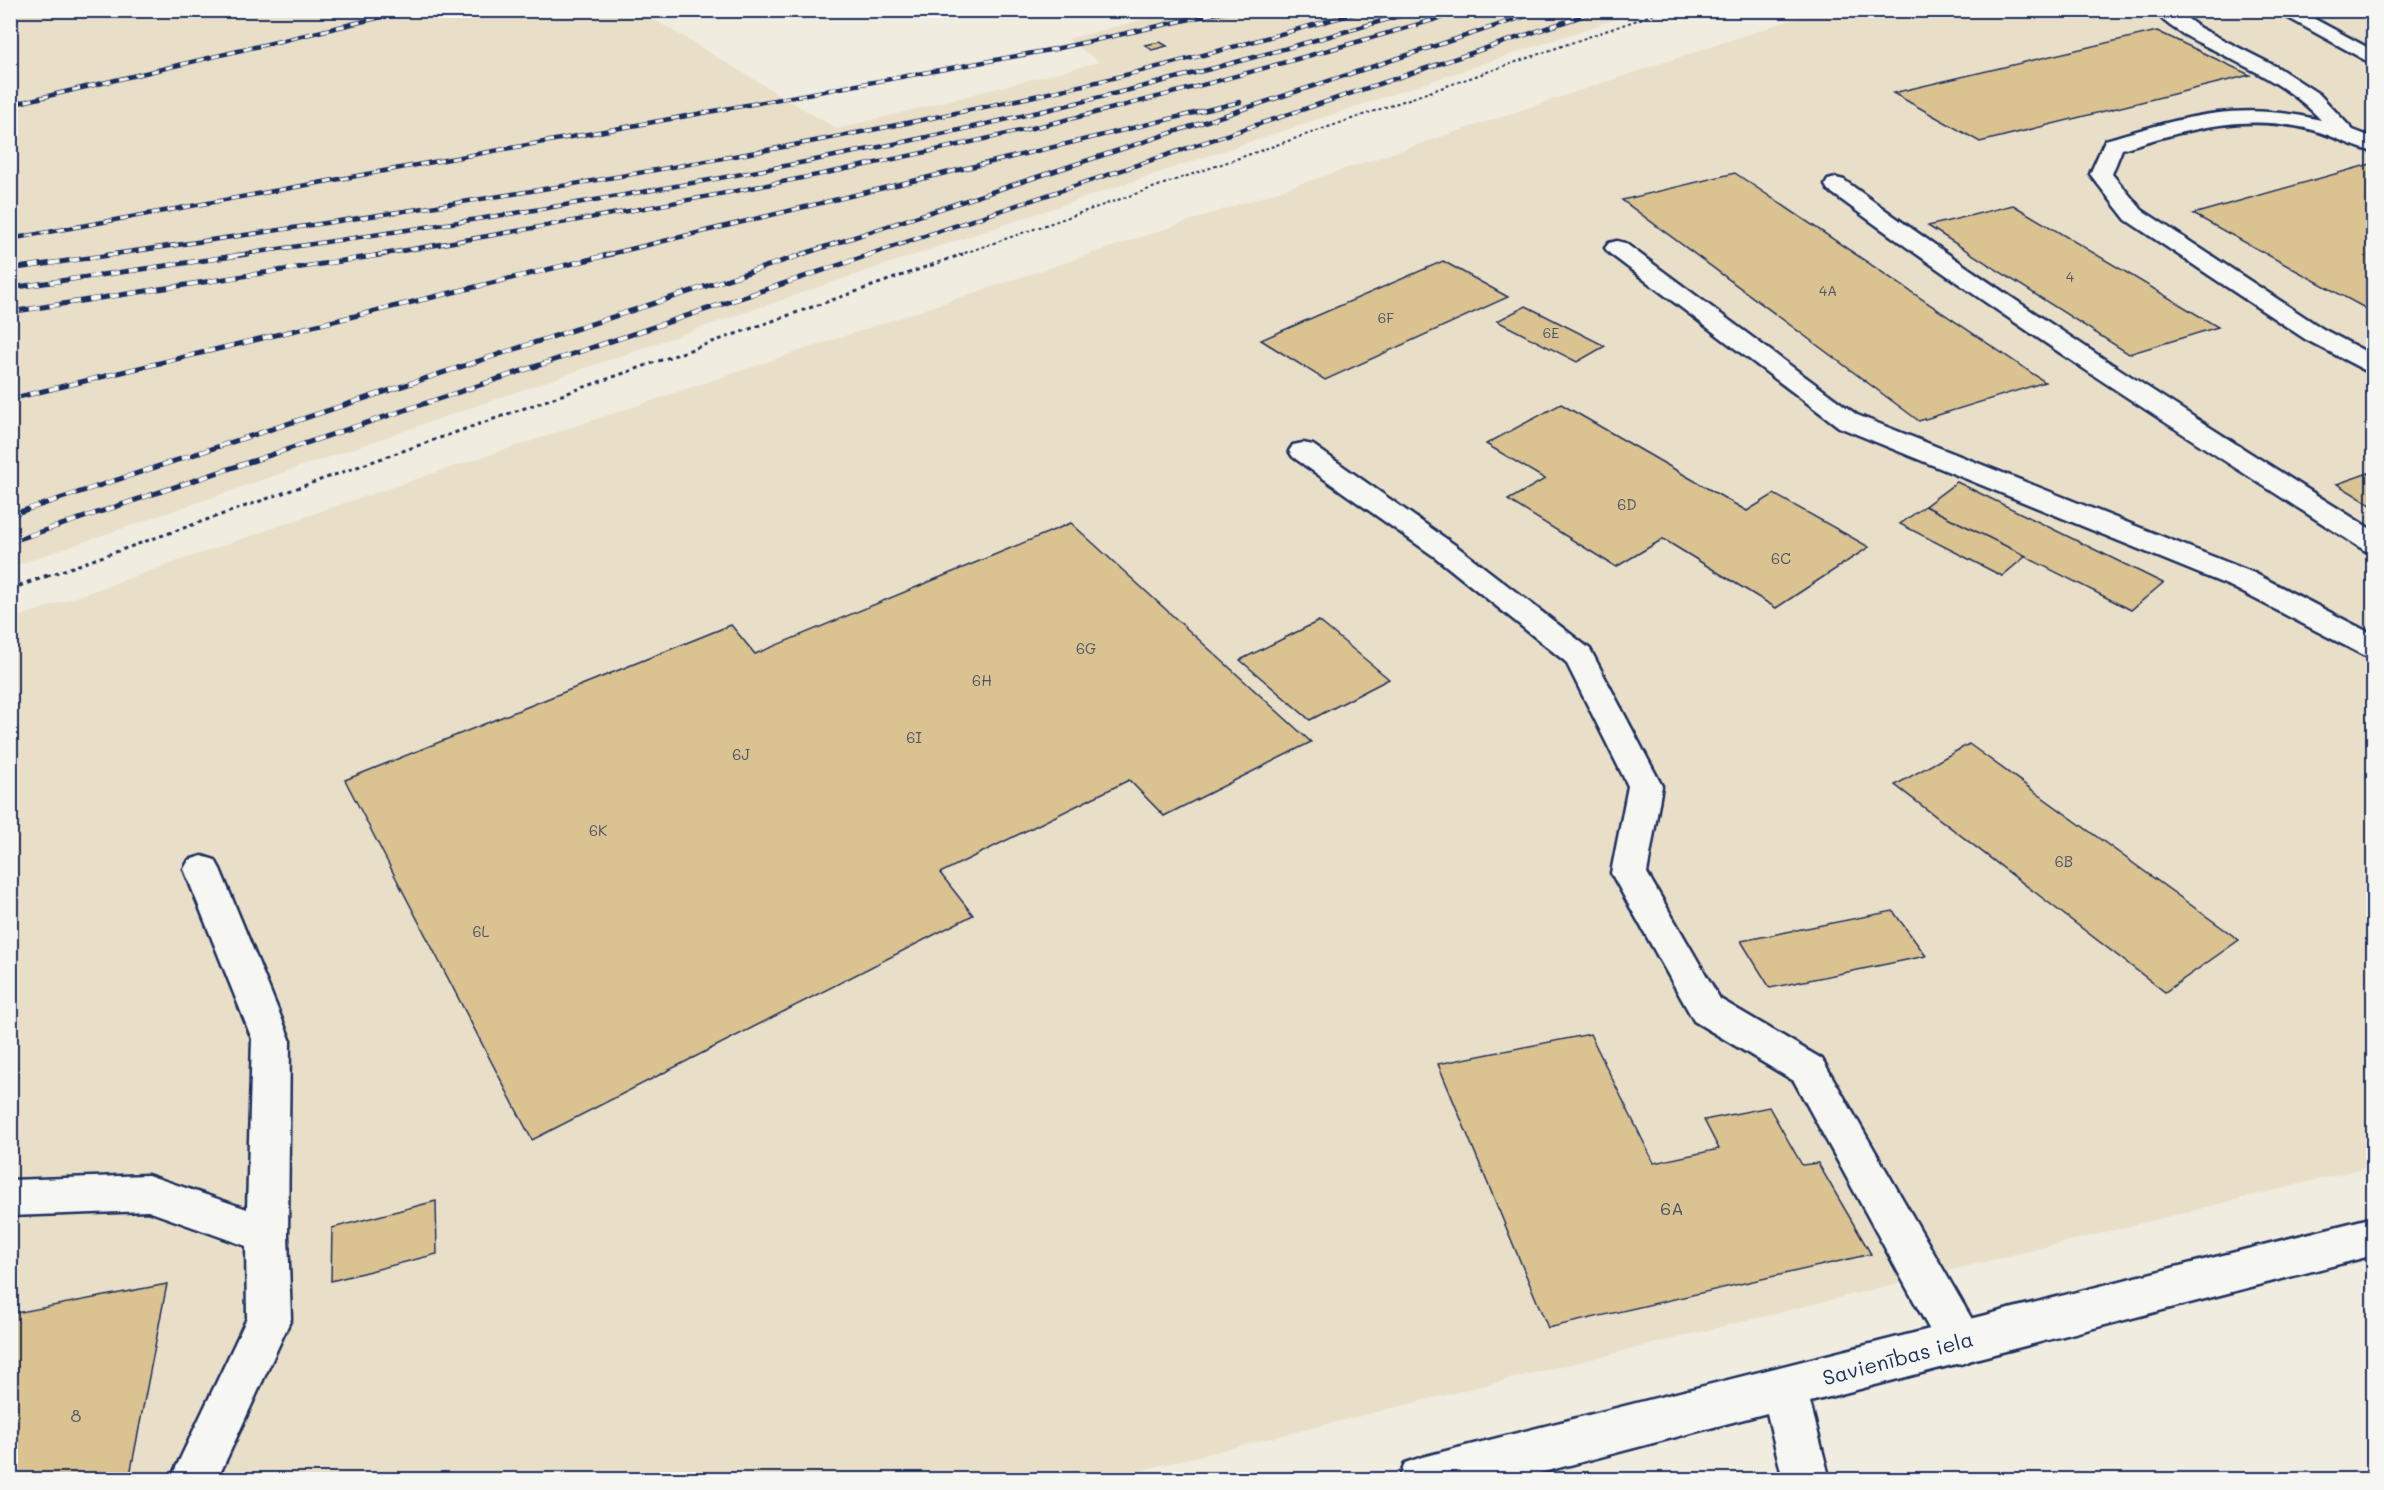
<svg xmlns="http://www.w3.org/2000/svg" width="2384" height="1490" font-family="Mali,sans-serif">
<rect width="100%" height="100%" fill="#f0ecdf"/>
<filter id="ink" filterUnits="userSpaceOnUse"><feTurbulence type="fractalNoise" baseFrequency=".0167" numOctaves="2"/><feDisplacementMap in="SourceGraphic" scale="12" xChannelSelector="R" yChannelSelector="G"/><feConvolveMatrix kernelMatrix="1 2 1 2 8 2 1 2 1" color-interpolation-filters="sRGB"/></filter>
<g filter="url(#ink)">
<g fill="#e9dfc8">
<path d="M10,11H640L837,129L1099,62L1068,39L1176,11H1640L816,288L11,567Z"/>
<path d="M1818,11H2373V1166L1105,1479H11L10,620L327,509Z"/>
</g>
<g fill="#dac291" stroke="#1b2f5e" stroke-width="1.5">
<path d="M2315,10H2374V17L2318,14Z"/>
<path d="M2157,31L2250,75L1980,142L1893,93Z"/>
<path d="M1160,42L1167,46L1152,50L1145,45Z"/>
<path d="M2374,163V313L2193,214Z"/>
<path d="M1735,173L2045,382L1919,421L1622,200Z"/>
<path d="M2013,205L2218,327L2129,354L1928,226Z"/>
<path d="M1443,261L1508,297L1325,380L1261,340Z"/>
<path d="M1526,306L1605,346L1577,362L1497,321Z"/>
<path d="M1561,404L1747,511L1774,494L1869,547L1776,608L1663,539L1616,567L1508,500L1545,479L1486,444Z"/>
<path d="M2374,471V507L2337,484Z"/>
<path d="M1957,482L2163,583L2131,610L1925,506Z"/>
<path d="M1925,506L2026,556L2002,576L1900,524Z"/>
<path d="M1071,523L1311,742L1164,816L1129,780L940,873L973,915L532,1140L345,780L731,625L755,654Z"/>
<path d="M1319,621L1389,679L1310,720L1240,660Z"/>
<path d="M1969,744L2239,940L2165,992L1895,785Z"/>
<path d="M1893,911L1926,956L1770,988L1741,941Z"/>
<path d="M1590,1034L1654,1163L1719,1149L1704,1120L1769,1107L1802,1165L1818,1163L1871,1254L1548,1328L1438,1064Z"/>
<path d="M436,1201L437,1254L331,1281L332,1228Z"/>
<path d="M167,1284L129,1480H10V1314Z"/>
</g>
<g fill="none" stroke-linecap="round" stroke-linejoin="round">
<g stroke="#1b2f5e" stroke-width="5">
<g id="service">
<path d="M2154,10H2176L2200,28L2279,68L2319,94L2353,130L2374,138V152C2353,147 2334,136 2313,130C2243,112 2188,130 2122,149L2112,174L2142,210L2323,329L2374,356V375L2305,339L2126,220L2090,174L2105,140C2185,117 2237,100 2321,120C2292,88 2254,71 2216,51C2196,41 2168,29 2154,10Z"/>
<path d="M2274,10H2298L2374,51V65Z"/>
<path d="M1836,178L1844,180C2015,305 2194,418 2374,531V553L2364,550C2182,434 2001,318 1828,190L1825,185L1828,180Z"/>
<path d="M1617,241L1625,243L1857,415L2254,573L2374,635V658L2363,655L2232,587L1839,427L1609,253L1605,248L1609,243Z"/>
<path d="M1303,443L1313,445L1455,545L1590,649L1662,786L1647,873L1720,999L1822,1059L1977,1328L1983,1343L1977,1358L1961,1364L1945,1358L1794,1081L1694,1021L1611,873L1628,786L1566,662L1435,557L1293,457L1289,451L1293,445Z"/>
<path d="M202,856L215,860L220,869L290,1039L288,1235L291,1319L217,1480H170L247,1318L246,1246L148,1211L10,1216V1180L148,1175L247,1209L252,1039L184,869L189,860Z"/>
</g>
</g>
<g stroke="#1b2f5e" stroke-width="5">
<path id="minor" d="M2374,1217V1255L1810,1402L1830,1480H1783L1767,1413L1513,1480H1399L1405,1463L1422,1457Z"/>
</g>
<path stroke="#1b2f5e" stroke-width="2" stroke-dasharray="3 3" stroke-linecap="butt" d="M959,255L1666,10"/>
<path stroke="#1b2f5e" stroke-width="3" stroke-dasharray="4 4" stroke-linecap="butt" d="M47,576L963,254"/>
<path stroke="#1b2f5e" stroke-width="4" stroke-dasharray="4.5 4.5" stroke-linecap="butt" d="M10,589L52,574"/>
<use href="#service" fill="#f6f6f2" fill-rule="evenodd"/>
<use href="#minor" fill="#f6f6f2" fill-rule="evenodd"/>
<g stroke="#1b2f5e" stroke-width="4.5">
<g id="rail-far1">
<path d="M10,105L411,10"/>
<path d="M10,239L1055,49L1231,10"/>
<path d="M107,255C416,211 725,164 1030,97C1143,73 1255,41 1367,10"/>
<path d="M237,255C446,225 654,193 860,151C1049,113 1235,65 1419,10"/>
<path d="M378,255C623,213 869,170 1110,109C1230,79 1348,45 1467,10"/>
<path d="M606,255L1240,102"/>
<path d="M800,255L1544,10"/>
<path d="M868,255L1600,10"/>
</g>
</g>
<g stroke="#1b2f5e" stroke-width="5">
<g id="rail">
<path d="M10,269L117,254"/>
<path d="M10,288L248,254"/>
<path d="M10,312L387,254"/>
<path d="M10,399L612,254"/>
<path d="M10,515L804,254"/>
<path d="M10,542L872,254"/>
</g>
</g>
<use href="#rail-far1" stroke="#f6f6f2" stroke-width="3" stroke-dasharray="8" stroke-linecap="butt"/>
<use href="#rail" stroke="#f6f6f2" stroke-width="4" stroke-dasharray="10" stroke-linecap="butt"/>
</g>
</g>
<g text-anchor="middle" stroke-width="4.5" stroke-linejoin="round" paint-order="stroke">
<g font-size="14" fill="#4b546b">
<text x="2070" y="282">4</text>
<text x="1828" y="296">4A</text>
<text x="1386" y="323">6F</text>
<text x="1551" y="338">6E</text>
</g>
<g font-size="15" fill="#4b546b">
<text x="1627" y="510">6D</text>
<text x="1781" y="564">6C</text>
<text x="1086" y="654">6G</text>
<text x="982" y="686">6H</text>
<text x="914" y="743">6I</text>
<text x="741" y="760">6J</text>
<text x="598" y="836">6K</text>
<text x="2064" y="867">6B</text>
<text x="481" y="937">6L</text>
</g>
<g font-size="18" fill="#4b546b">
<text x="1672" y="1215">6A</text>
<text x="76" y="1422">8</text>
</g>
<g font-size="21" fill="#1b2f5e" stroke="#f6f6f2">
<text transform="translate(1898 1359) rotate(-15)" y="7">Savienības iela</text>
</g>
</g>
<rect width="2384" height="1490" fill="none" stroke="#f6f6f2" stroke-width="36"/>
<rect x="18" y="18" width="2348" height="1454" fill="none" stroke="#1b2f5e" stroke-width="2" filter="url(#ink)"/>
</svg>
